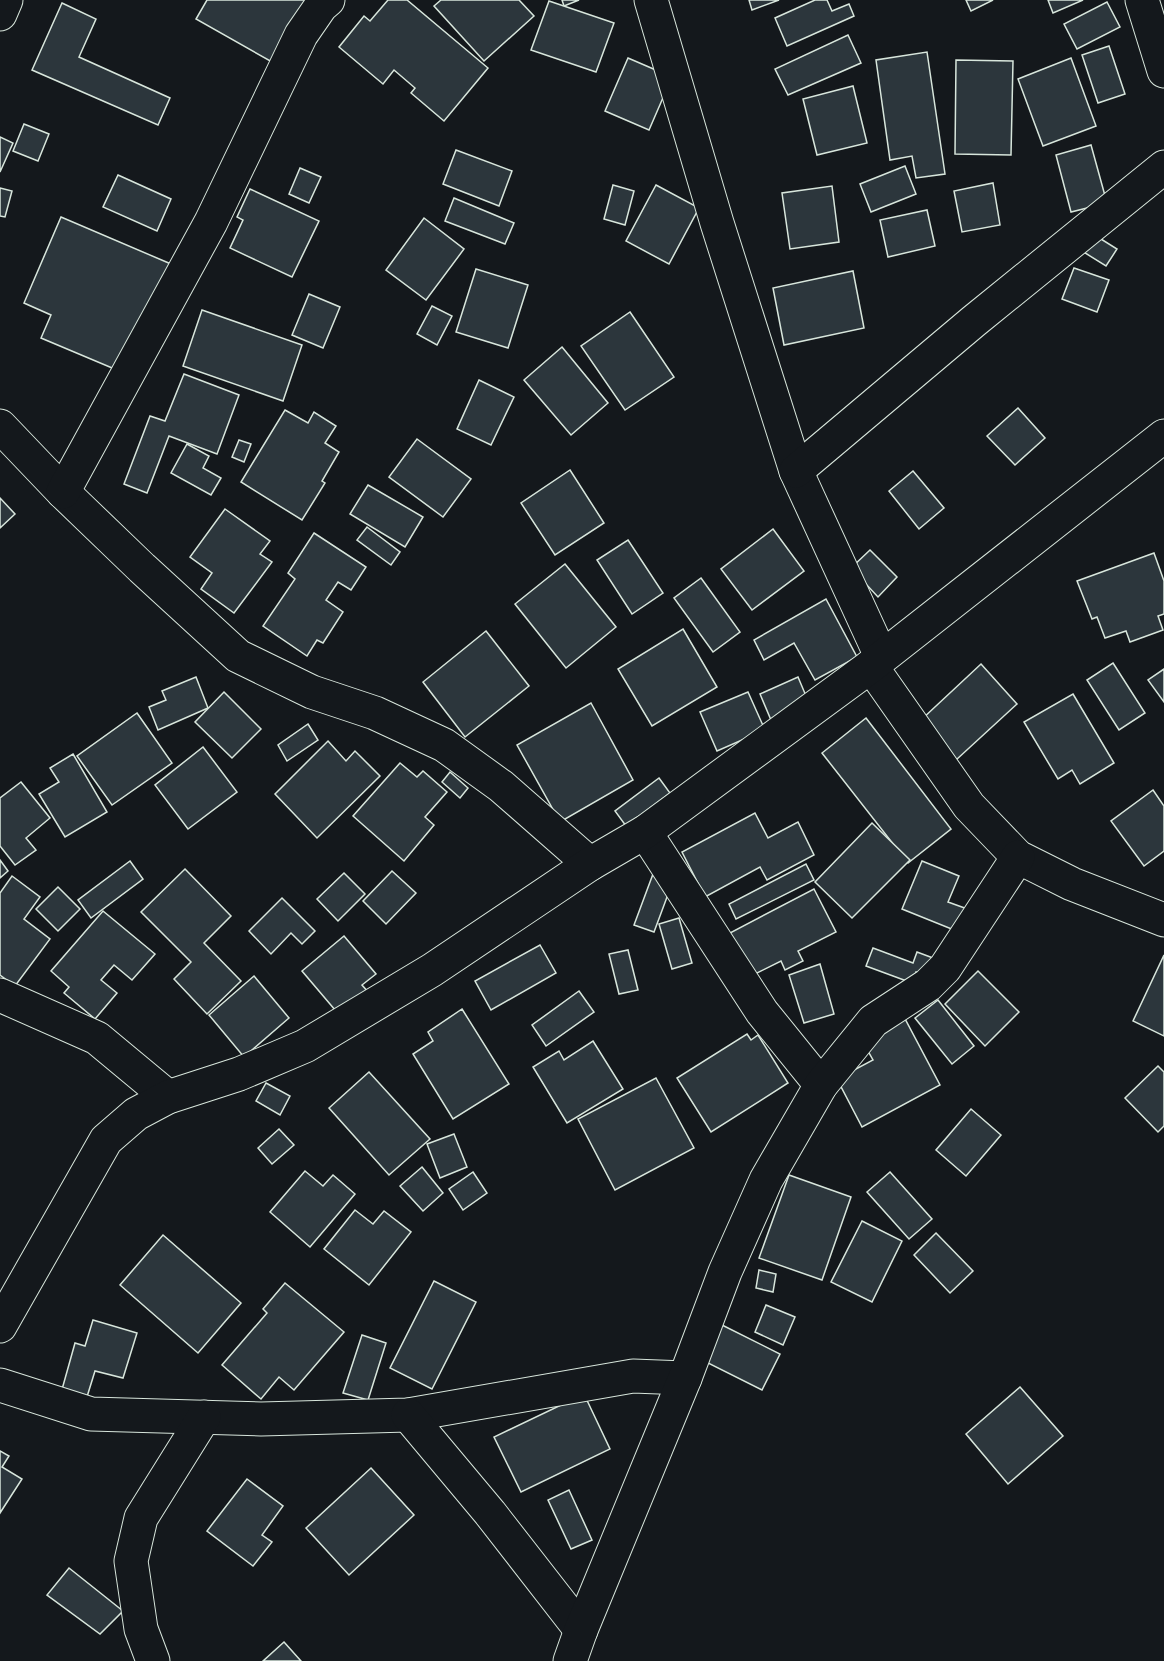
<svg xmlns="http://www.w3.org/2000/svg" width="1164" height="1661" font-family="'Archivo Narrow',sans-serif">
<rect width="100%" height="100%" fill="#14181c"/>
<g fill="#2c363c" stroke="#d8e6dc" stroke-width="1.5">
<path d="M207,0H307L272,62L196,19Z"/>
<path d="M388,0H407L488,68L444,121L411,93L415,88L394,70L383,84L339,47L364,16L370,21Z"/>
<path d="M441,0H519L534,16L484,61L434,6Z"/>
<path d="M562,0H579L564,6Z"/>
<path d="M749,0H779L752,10Z"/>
<path d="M815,0H827L832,11L849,4L854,16L787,46L775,18Z"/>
<path d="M966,0H993L971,11Z"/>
<path d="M1048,0H1083L1053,13Z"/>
<path d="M549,1L614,23L596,72L531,50Z"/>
<path d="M1107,2L1120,27L1077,49L1064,24Z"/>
<path d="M62,3L96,19L79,57L170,98L158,125L32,70Z"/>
<path d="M848,35L861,63L788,95L775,69Z"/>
<path d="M1109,46L1125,94L1098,103L1082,55Z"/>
<path d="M927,52L945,174L916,178L912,156L890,160L876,60Z"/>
<path d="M628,58L672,77L649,130L605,111Z"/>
<path d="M1071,58L1096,126L1043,146L1018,79Z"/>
<path d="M956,60L1013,61L1011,155L955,154Z"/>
<path d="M853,86L867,143L817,155L803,99Z"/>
<path d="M24,124L49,134L38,161L13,151Z"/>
<path d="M0,137L13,143L0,172Z"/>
<path d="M1091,145L1107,203L1071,212L1056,155Z"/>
<path d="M456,150L512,171L499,206L443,184Z"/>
<path d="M905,166L916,194L871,212L860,184Z"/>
<path d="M300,168L321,177L309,203L289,194Z"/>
<path d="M118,175L171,199L157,231L103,207Z"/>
<path d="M993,183L1000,225L962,232L954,191Z"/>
<path d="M613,185L634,191L625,225L604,219Z"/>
<path d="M656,185L699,208L669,264L626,241Z"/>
<path d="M832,186L839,242L790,249L782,193Z"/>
<path d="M0,188L12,191L5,217L0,216Z"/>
<path d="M250,189L319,221L292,277L230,248L243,220L237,217Z"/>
<path d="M454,198L514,223L505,244L445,221Z"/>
<path d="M927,210L935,246L888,257L880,220Z"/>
<path d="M61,217L171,264L124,373L41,338L51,315L24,303Z"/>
<path d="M424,218L464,249L426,300L386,270Z"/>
<path d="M1093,234L1117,249L1106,266L1082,251Z"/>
<path d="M1074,268L1109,280L1097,312L1062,299Z"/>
<path d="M476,269L528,285L508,348L456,332Z"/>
<path d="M853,271L864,328L784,345L773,288Z"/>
<path d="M309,294L340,307L323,348L292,335Z"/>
<path d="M432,306L452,316L437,345L417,334Z"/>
<path d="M202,310L302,345L283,401L183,366Z"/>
<path d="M630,312L674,377L625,410L581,346Z"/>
<path d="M562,347L608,403L571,435L524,380Z"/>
<path d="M184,374L239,395L217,454L169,436L147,493L124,484L150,416L165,421Z"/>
<path d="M479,380L514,397L491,445L457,429Z"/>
<path d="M1018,408L1045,438L1015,465L987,436Z"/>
<path d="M285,410L308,423L314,412L336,426L325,443L339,452L322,481L325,483L302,520L241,482Z"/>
<path d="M417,439L471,479L443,517L389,477Z"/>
<path d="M239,440L251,444L244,462L232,457Z"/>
<path d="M187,444L209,456L203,468L221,478L211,495L171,473Z"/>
<path d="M570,470L604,523L555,555L521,503Z"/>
<path d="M913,471L944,508L919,529L889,491Z"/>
<path d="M368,485L423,517L405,547L350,514Z"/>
<path d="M0,498L15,514L0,528Z"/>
<path d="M225,509L270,541L260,554L272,562L234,613L201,589L212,573L190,557Z"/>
<path d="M367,527L400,552L391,565L357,540Z"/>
<path d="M773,529L804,571L752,610L721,569Z"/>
<path d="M314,533L366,567L351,590L338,582L326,600L343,612L323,643L317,640L307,656L263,626L295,579L288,573Z"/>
<path d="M628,540L663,593L632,614L597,560Z"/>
<path d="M870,550L897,577L878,597L851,568Z"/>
<path d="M1154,553L1164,581V614L1158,616L1163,630L1130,642L1126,631L1105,638L1097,617L1092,619L1077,581Z"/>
<path d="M565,564L616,627L566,668L515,604Z"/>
<path d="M701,578L740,632L713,652L674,598Z"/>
<path d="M826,599L857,657L815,680L794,643L764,660L754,640Z"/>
<path d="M683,629L717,687L652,726L618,669Z"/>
<path d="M486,631L529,686L465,737L423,682Z"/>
<path d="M1113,663L1145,713L1119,730L1087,680Z"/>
<path d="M981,664L1017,704L956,760L921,720Z"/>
<path d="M1164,669V702L1148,680Z"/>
<path d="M196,677L208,708L158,730L149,707L166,700L162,691Z"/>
<path d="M798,677L809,703L771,720L760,694Z"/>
<path d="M224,692L261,729L232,758L195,722Z"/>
<path d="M748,692L765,730L717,751L700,712Z"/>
<path d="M1073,694L1114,763L1080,784L1072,770L1058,779L1024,722Z"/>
<path d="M591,703L633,780L560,822L517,745Z"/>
<path d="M137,713L172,763L112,805L77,756Z"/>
<path d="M866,718L951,829L908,863L822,753Z"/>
<path d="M308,724L318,740L287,761L278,745Z"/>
<path d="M328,741L346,761L355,751L380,776L317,838L275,794Z"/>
<path d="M203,747L237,792L188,829L155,785Z"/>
<path d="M73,754L107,812L65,837L39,794L59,782L50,768Z"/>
<path d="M400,763L417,777L423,771L447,792L425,817L434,825L404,861L353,816Z"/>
<path d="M450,772L468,788L460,798L442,782Z"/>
<path d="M659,778L670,793L626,826L615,811Z"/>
<path d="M21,782L50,818L26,838L36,850L15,865L0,846V798Z"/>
<path d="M1153,790L1164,806V851L1144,866L1111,821Z"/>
<path d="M755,813L768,838L798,822L814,855L767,880L760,867L705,897L682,852Z"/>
<path d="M872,823L910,860L852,918L815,882Z"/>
<path d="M0,860L8,871L0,878Z"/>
<path d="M130,861L143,879L91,918L78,900Z"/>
<path d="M922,861L959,876L948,902L973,911L964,934L902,909Z"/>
<path d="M806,864L814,880L736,919L729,904Z"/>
<path d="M185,869L231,916L204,943L241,981L207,1014L174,979L191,962L141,912Z"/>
<path d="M392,871L416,893L386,924L363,901Z"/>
<path d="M344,873L365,894L338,921L317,899Z"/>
<path d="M653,874L673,881L654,932L634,925Z"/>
<path d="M12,876L40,897L24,919L50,939L15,986L0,975V893Z"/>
<path d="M58,887L80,909L58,931L36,909Z"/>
<path d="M814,889L836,932L798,951L803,961L785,970L781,961L751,976L728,934Z"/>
<path d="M282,898L315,931L302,944L291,933L271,954L249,931Z"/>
<path d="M103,911L155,954L132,980L114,965L101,980L117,993L95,1019L64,993L69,987L51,971Z"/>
<path d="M679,918L692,963L672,969L659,924Z"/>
<path d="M344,936L376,974L362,985L369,993L341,1017L302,971Z"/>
<path d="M540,945L556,973L491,1010L475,981Z"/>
<path d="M873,948L913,963L917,952L933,958L926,976L916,972L912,983L866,966Z"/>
<path d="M628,950L638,990L619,994L609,954Z"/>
<path d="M1164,955V1036L1133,1021Z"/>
<path d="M820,964L834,1014L804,1023L789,975Z"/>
<path d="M978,971L1019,1012L985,1046L945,1004Z"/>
<path d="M254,976L289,1018L244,1057L209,1015Z"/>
<path d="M579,991L594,1012L546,1046L532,1025Z"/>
<path d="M938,1000L974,1046L952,1064L915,1018Z"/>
<path d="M462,1009L509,1084L453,1119L413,1054L433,1041L428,1032Z"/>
<path d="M903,1015L940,1085L862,1127L837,1079L873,1060L860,1037Z"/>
<path d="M747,1034L751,1040L758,1035L788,1083L711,1132L677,1078Z"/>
<path d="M593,1041L623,1089L567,1123L533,1067L559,1051L564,1060Z"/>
<path d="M1158,1066L1164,1072V1126L1158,1132L1125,1098Z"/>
<path d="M369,1072L430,1139L389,1175L329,1108Z"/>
<path d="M656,1078L694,1148L615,1190L578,1119Z"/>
<path d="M266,1083L290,1096L280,1115L256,1101Z"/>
<path d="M971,1109L1001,1135L966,1176L936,1150Z"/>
<path d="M279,1129L294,1145L272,1164L258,1148Z"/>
<path d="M454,1134L467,1167L440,1178L427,1144Z"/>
<path d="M422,1167L443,1193L423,1211L400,1186Z"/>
<path d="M305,1171L323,1186L333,1175L355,1194L310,1247L270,1212Z"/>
<path d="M473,1172L487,1193L463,1210L449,1189Z"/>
<path d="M890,1172L932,1219L909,1239L867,1192Z"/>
<path d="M789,1175L851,1197L822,1280L759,1258Z"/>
<path d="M355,1210L373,1224L384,1211L411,1232L369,1285L324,1249Z"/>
<path d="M862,1221L902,1241L872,1302L831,1282Z"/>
<path d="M936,1233L973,1271L950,1293L914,1255Z"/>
<path d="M163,1235L241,1303L198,1353L120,1285Z"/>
<path d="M759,1270L776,1274L773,1292L756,1288Z"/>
<path d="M434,1281L476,1302L432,1389L390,1368Z"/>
<path d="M285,1283L344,1332L294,1390L279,1377L261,1399L222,1365L267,1313L263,1309Z"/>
<path d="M766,1305L795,1317L783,1345L755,1332Z"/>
<path d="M93,1320L137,1333L123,1378L95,1371L86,1400L61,1393L75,1343L85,1346Z"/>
<path d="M722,1325L780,1354L762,1390L704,1361Z"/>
<path d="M362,1335L386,1343L368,1400L343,1393Z"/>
<path d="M1020,1387L1063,1436L1008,1484L966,1434Z"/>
<path d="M584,1394L610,1449L521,1492L494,1437Z"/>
<path d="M0,1451L9,1456L2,1467L22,1479L0,1513Z"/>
<path d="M371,1468L414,1515L349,1575L306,1528Z"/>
<path d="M247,1479L283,1506L262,1535L272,1542L253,1566L207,1531Z"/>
<path d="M569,1490L592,1540L571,1549L548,1500Z"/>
<path d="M69,1568L123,1611L100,1634L47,1595Z"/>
<path d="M284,1642L301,1661H263Z"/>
</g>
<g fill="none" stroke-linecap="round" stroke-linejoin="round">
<g stroke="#d8e6dc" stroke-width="35">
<g id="minor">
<path d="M651,0L717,223L796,471L881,656"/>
<path d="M1142,0L1164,71"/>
<path d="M0,14L6,0"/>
<path d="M0,426L63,492L142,568L238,656L312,692L375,713L444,745L501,786L590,864"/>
<path d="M796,471L974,321L1164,167"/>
<path d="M63,492L211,222L301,35L321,6L328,0"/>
<path d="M871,666L969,806L1018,857L1072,884L1164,920"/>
<path d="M645,832L762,1012L821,1085"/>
<path d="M0,995L97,1038L168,1097"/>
<path d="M0,1326L106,1140L136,1114L168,1097L239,1074L305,1046L432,970L590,864L645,832L871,666L1164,436"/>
<path d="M0,1385L91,1414L261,1419L408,1415L633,1376L685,1378"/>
<path d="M408,1415L490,1513L581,1630"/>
<path d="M153,1661L141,1629L131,1561L141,1518L204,1417"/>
<path d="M570,1661L581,1630L685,1378L725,1272L766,1180L821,1085L873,1021L928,985L945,968L1018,857"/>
</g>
</g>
<use href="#minor" stroke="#14181c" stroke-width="33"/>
</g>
</svg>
